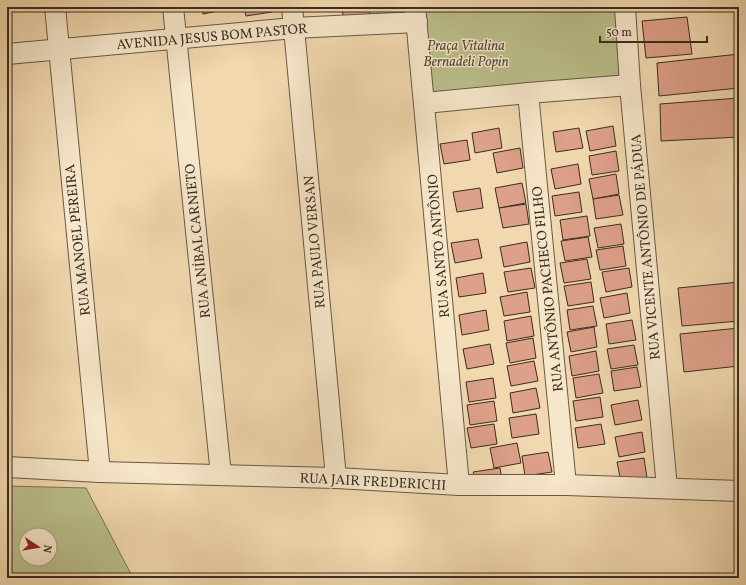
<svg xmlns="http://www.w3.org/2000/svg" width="746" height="585" font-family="Vollkorn,serif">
<rect width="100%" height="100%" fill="#f1d8ae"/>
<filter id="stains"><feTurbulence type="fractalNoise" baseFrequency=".005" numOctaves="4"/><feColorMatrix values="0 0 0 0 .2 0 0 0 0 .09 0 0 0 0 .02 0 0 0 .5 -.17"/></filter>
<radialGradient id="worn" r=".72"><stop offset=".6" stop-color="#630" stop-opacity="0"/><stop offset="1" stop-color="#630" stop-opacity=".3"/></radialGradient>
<g fill="#babf8a" stroke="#7a7656" fill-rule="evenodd">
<path d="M415,7H625L630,85L425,103Z"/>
<path d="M7,486L86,488L133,578H7ZM26,535H50V559H26Z"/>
</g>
<g fill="#dda089" stroke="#3b2d22">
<path d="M201,7H229V9L203,14Z"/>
<path d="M244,7H271L272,12L246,16Z"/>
<path d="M309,7H335L309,11Z"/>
<path d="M342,7H369L371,19L344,24Z"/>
<path d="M687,17L692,54L646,58L642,21Z"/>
<path d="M739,54V88L659,96L657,63Z"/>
<path d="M739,98V137L661,141L660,104Z"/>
<path d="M613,126L616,146L590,151L586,131Z"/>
<path d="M499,128L502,148L475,153L472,133Z"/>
<path d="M579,128L583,148L556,152L553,132Z"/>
<path d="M467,140L470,160L444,164L440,144Z"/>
<path d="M520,148L523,168L497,173L493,153Z"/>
<path d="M616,151L619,171L592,175L589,156Z"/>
<path d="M578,164L581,184L555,189L551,169Z"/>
<path d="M616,174L619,194L593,199L589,179Z"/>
<path d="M522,183L526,203L499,208L495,188Z"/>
<path d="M480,188L483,208L457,212L453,192Z"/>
<path d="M579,192L582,212L555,216L552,196Z"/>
<path d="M619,195L623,215L596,219L593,199Z"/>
<path d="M526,204L529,224L503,228L499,208Z"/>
<path d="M587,216L590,236L563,240L560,220Z"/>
<path d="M621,224L624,244L598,248L594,228Z"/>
<path d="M588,237L592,257L565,261L561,241Z"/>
<path d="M478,239L482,258L455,263L451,243Z"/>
<path d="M527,242L530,262L504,267L500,247Z"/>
<path d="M623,246L626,266L600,270L596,250Z"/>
<path d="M587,259L591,279L564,283L560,263Z"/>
<path d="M531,268L535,288L508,292L504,272Z"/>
<path d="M629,268L632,287L606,292L602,272Z"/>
<path d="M483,273L486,293L459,297L456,278Z"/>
<path d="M591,282L594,302L568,306L564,286Z"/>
<path d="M739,282V321L682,326L678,288Z"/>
<path d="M527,292L530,312L504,316L500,297Z"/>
<path d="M627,293L630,313L604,318L600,298Z"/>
<path d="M593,306L597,326L570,330L567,310Z"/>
<path d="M486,310L489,330L462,335L459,315Z"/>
<path d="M531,316L534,336L507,341L504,321Z"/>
<path d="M632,320L636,340L609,344L606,324Z"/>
<path d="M594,327L597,347L571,352L567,332Z"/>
<path d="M739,328V366L684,372L680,334Z"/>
<path d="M533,338L536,358L510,363L506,343Z"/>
<path d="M490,344L494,364L467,369L463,349Z"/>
<path d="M634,345L638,365L611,369L607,349Z"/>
<path d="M596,351L599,371L572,376L569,356Z"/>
<path d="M534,361L538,381L511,386L507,366Z"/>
<path d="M637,367L641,387L614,391L611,371Z"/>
<path d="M599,374L603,393L576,398L573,378Z"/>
<path d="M493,378L496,398L469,402L466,382Z"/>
<path d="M536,388L540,408L513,413L510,393Z"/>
<path d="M600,397L603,417L576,421L573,401Z"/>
<path d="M638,400L642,420L615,425L611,405Z"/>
<path d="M494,401L497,421L470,425L467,405Z"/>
<path d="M536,414L539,434L512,438L509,418Z"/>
<path d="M494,424L497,444L471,448L467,428Z"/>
<path d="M601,424L605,444L578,448L575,428Z"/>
<path d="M642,432L645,452L619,457L615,437Z"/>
<path d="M517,443L521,463L494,468L490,448Z"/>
<path d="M548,452L552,472L525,476L522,456Z"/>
<path d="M644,458L647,478L621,482L617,462Z"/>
<path d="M500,468L502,479L476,478L473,472Z"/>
</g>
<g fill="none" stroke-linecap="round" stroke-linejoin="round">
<g stroke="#685845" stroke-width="22">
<g id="minor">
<path d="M55,7L100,472"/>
<path d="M173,7L221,475"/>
<path d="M292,7L336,478"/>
<path d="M415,7L459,485"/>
<path d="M625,7L630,85L667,488"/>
<path d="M7,54L294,28L417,22"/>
<path d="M528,93L566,485"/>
<path d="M425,103L528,93L630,85"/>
<path d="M7,467L100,472L336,478L459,485H566L739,491"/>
</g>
</g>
<use href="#minor" stroke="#f6e6ca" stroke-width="20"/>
</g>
<g text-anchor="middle" stroke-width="3" stroke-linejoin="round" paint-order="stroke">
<g font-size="14" fill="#3b2d22" stroke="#f6e6ca">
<text transform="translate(212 36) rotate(-5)" y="5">AVENIDA JESUS BOM PASTOR</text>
<text transform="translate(77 240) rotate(-96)" y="5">RUA MANOEL PEREIRA</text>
<text transform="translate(197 241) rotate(-96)" y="5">RUA ANÍBAL CARNIETO</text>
<text transform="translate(314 242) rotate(-95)" y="5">RUA PAULO VERSAN</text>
<text transform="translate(438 246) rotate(-95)" y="5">RUA SANTO ANTÔNIO</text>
<text transform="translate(645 247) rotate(-95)" y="5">RUA VICENTE ANTÔNIO DE PÁDUA</text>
<text transform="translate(547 289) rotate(-96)" y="5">RUA ANTÔNIO PACHECO FILHO</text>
<text transform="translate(373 481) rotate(3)" y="5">RUA JAIR FREDERICHI</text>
</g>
<g font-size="14" font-style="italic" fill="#544a37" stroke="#f6e6ca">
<text x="466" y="50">Praça Vitalina<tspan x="466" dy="16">Bernadeli Popin</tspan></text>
</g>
</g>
<rect width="746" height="585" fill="none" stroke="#f1d8ae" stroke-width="24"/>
<rect x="8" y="8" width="730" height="569" fill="none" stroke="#3b2d22" stroke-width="2"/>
<rect x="12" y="12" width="722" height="561" fill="none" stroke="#3b2d22"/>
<g transform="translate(38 547) rotate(102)"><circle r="19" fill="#f6e6ca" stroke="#ab9c87"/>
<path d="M0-3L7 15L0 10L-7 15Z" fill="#8f2418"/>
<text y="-6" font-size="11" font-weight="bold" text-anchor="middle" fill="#3b2d22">N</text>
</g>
<path d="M600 36v6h107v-6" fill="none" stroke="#3b2d22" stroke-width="2"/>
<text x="606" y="36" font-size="12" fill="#3b2d22" stroke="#f6e6ca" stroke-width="3" paint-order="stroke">50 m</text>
<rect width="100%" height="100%" filter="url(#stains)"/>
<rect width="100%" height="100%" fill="url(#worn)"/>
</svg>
